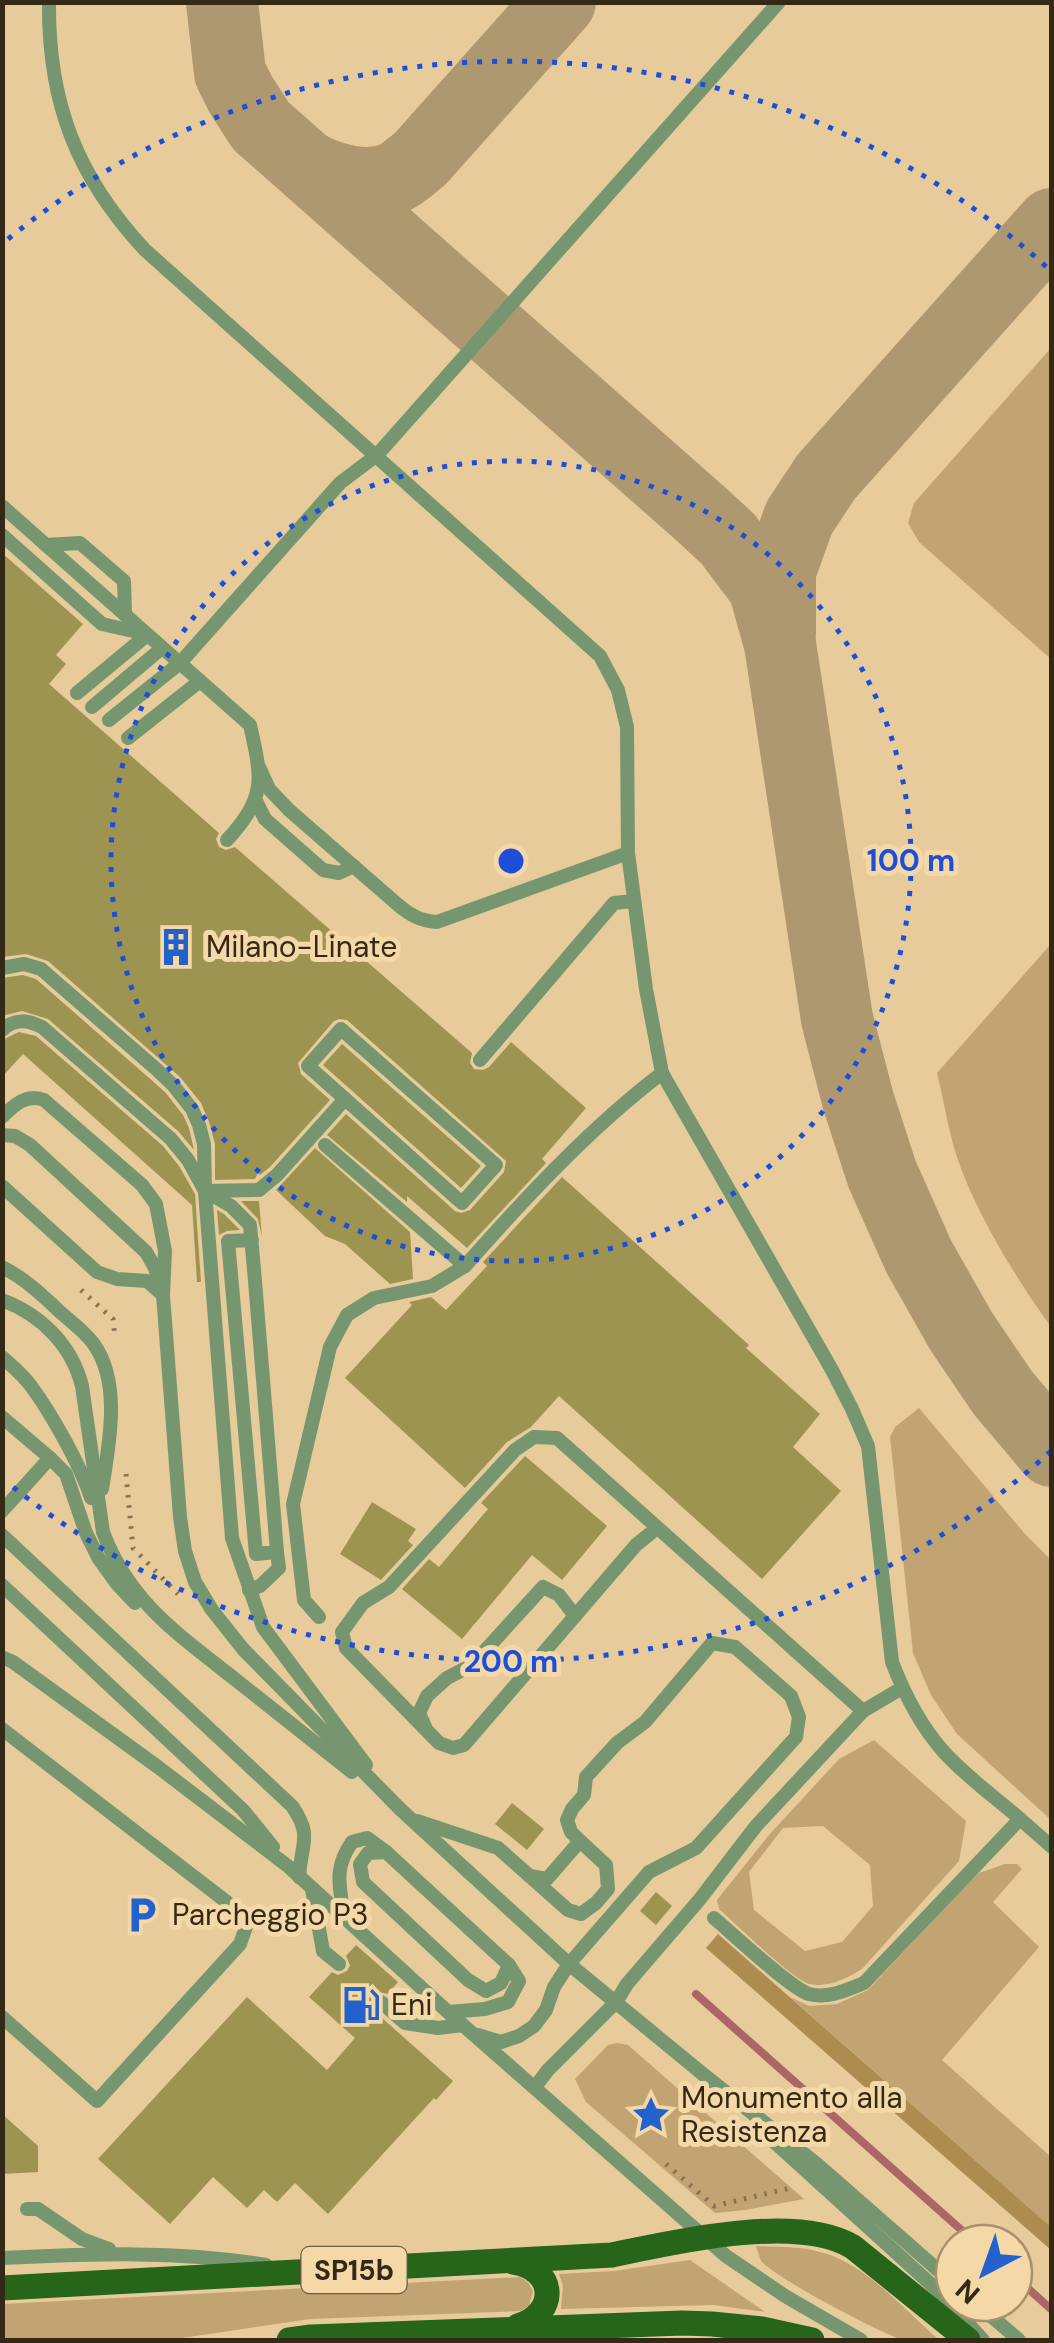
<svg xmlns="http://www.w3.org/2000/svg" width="1054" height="2343" font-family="'DM Sans',sans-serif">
<rect width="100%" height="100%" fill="#e7cb9a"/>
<g fill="#c1a472" fill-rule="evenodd">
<path d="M1051,348V659L919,542L908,523L914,503Z"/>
<path d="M1051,944V1327C1016,1278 976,1214 957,1157C948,1130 944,1101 937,1073Z"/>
<path d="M919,1408L1025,1534L1051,1560V1820L957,1734L931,1695L913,1653L890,1437L895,1427Z"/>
<path d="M874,1740L966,1821L959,1861L862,1969C848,1978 828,1988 810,1984C794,1981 735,1923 719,1909L717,1900L769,1835L839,1759ZM823,1826L870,1865L873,1906L842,1942L805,1951L754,1910L749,1872L783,1828Z"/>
<path d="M1005,1864H1017L1022,1869L993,1902L1039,1947L942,2060L1051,2157V2227L790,1997L809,2006L837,2004L868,1990L969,1882L979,1873Z"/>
<path d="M617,2043L628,2045L804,2199L745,2210L715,2213L586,2102L575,2079L608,2045Z"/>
<path d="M756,2246C780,2247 804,2246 827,2254C868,2267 907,2312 939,2340C927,2341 911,2343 900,2339C877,2331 775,2278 761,2261C760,2258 757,2249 756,2246Z"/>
<path d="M690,2260L765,2312L713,2305L561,2309L563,2286L559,2274L614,2271Z"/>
<path d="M520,2277L528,2282L533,2291L529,2306L520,2311L310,2319L169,2340H3L2,2304Z"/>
</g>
<path fill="#ad8c50" d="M718,1934L1051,2227V2250L706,1948Z"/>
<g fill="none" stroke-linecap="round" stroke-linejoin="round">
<g stroke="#ab6766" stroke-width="8">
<path d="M696,1994L976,2243"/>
<path d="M1014,2276L1052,2310"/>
</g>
<g stroke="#ae9870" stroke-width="72">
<path d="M222,2L230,73L241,95L261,126L702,515L728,539L764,587L780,644L837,1019L858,1100L882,1174L919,1257L961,1331L1003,1393L1052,1451"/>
<path d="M308,167C333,180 366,189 394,178C403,174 412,165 420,159L560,2"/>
<path d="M780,633V571L799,518L826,477L1052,224"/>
</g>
</g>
<g fill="#9e9452">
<path d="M2,553L83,624L56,655L66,664L49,684L219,833L216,839L219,847L226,850L235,847L472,1053L470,1063L474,1069L483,1070L489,1067L511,1042L586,1108L542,1159L546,1163L467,1248L407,1196V1202L327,1135L346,1114L455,1211L461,1213L470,1210L504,1172L506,1161L347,1020L339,1019L334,1021L298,1063L301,1074L330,1100L270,1167L260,1175L258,1173L255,1179L215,1180V1144L209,1122L201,1103L180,1077L48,961L26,954L2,957Z"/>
<path d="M23,975L36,979L165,1092L183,1115L189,1128L194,1150L178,1131L48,1019L22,1011L2,1016V978Z"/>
<path d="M19,1032L36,1036L163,1146L179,1166L195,1194L201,1282H197L192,1205L23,1054L2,1077V1040Z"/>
<path d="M342,1044L481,1166L461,1188L323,1065Z"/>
<path d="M315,1148L410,1232L413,1279L390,1284L345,1244L325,1236L276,1190Z"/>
<path d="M562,1177L749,1345L746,1348L820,1414L793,1447L841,1491L762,1579L559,1396L531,1427L507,1442L465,1488L345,1378L412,1305L409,1302L431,1297L446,1310L487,1266L483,1262Z"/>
<path d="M241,1201H259L262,1237L258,1219Z"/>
<path d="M217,1210L224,1214L240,1230L227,1231L219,1235Z"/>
<path d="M525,1456L607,1526L562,1580L532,1555L462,1639L402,1589L429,1559L439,1567L488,1509L481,1503Z"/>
<path d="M372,1502L416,1529L408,1541L413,1545L381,1580L340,1554Z"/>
<path d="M512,1803L544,1829L527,1850L495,1824Z"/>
<path d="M656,1892L672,1906L656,1925L640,1911Z"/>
<path d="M356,1945L398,1982L388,1994L379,1992L372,1996L371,2001L373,2010L453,2081L436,2100L434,2098L328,2214L295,2183L277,2202L264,2190L247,2208L213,2177L170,2224L98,2159L247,1997L327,2070L355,2038L309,1997L332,1972L338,1975L347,1971L350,1965L346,1956Z"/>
<path d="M2,2114L38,2146V2172L2,2174Z"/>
</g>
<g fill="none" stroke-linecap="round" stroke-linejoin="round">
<g stroke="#867353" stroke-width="5" stroke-dasharray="2.5 8" stroke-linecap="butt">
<path d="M81,1290L113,1319L115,1338"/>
<path d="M126,1474L133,1548L178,1594"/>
<path d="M666,2164L714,2206L795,2187"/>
</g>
<g stroke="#769670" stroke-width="14">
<path d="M49,2C48,103 77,177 145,250L600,656L618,690L627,727L628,853L646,989L662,1073"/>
<path d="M2,506L46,545L80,543L124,581L125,615"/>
<path d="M2,535L102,624L142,633"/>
<path d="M46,545L250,725C262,779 267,796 227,840"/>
<path d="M77,693L147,635"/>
<path d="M92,707L162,648"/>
<path d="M109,720L180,663L340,483L377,455L779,2"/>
<path d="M128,738L200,681"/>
<path d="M259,767L269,789L289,810L397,904C410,915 420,921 437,922L628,853"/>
<path d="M256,801L265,819L323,870L339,873L354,866"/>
<path d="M2,968L24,964L41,969L155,1068L173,1085L192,1109L199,1125L204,1144L205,1191L232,1538L263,1627L366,1765"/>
<path d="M341,1029L496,1165L462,1203L308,1066Z"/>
<path d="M2,1030C15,1018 27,1020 42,1027L171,1139L188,1160L205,1191L231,1206L250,1225L255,1281L277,1552L256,1554L228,1241L252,1240"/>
<path d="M480,1060L614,903L634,901"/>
<path d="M2,1117C14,1105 27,1093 44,1100L142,1185L156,1204L165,1251L163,1295L180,1517L185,1551L195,1582L212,1610L243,1649L400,1809L569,1964L704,2075L818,2165L954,2284"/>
<path d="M2,1135L15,1136L30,1145L146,1252L155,1268L160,1284"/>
<path d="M325,1145L465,1266C526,1197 589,1129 662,1073L832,1370L852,1409L868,1446L892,1662C904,1693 920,1725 943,1751C965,1776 995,1797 1020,1819"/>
<path d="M2,1186L97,1272L117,1279L147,1281L162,1294"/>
<path d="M205,1191L259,1190L277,1175L345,1099"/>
<path d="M2,1267C24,1278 41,1294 58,1310C70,1321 84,1331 93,1343C122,1382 109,1445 102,1489"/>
<path d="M2,1300C42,1315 72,1346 82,1386L103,1532C129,1602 179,1635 236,1680C274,1710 313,1741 352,1772"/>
<path d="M2,1357C12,1366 23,1375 31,1386C51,1413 81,1466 91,1498"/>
<path d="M2,1417L50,1458L2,1511"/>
<path d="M50,1458L66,1474L86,1533L99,1559L117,1584L135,1603"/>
<path d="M2,1535L292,1806C313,1836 301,1843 299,1877"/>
<path d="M2,1585L243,1810L273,1847"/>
<path d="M249,1590L260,1586L279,1568L277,1552"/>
<path d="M575,1616L636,1545L657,1528"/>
<path d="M319,1617L304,1600L293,1504L330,1347L347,1315L374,1298L432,1286L465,1266"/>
<path d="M2,1657L13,1662L158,1767L289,1867L448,2012L726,2256L785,2296L861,2340"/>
<path d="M2,1729L232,1906L247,1924L240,1944L97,2101L2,2017"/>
<path d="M427,1731L419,1713L427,1696L447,1678L472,1665L543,1587L559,1595L575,1616L464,1745L453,1748L439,1743L346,1648L342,1632L363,1603L389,1587L515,1450L534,1437L557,1438L863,1711"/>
<path d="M417,1821L498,1848L568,1910L581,1914L596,1903L608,1889L606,1865L580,1841"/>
<path d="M386,1852L368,1853L360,1864L363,1882L468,1980L486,1991L501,1983L509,1965"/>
<path d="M312,1889L323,1951L339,1964"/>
<path d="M344,1917C340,1886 333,1869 352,1842L367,1838L386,1852L509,1965L519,1981L508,2002L485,2009L448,2012"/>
<path d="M714,1918C733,1934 790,1988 809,1994C829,1999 846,1990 864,1983L1020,1819L1052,1847"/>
<path d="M381,2002L405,2023L438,2028L463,2025"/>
<path d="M478,2035L501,2042L519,2036L534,2026L546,2010L554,1987L569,1964L649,1872L696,1848L796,1737L799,1717L791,1696L735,1647L712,1643L645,1722L617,1743L586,1777L584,1795L572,1809L567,1820L571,1832L580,1841L547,1879L530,1876"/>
<path d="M535,2087L548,2070L616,2002L627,1984L700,1899L756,1826L863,1711L902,1688"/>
<path d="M770,2138L935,2288L983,2340"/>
<path d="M27,2209H38L82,2239L109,2249"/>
<path d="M2,2258C93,2254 176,2250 266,2265"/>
<path d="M976,2303L1019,2340"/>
</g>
<g stroke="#26651a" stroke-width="25">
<path d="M513,2262C556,2268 559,2313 518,2326"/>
<path d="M2,2288L612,2255C674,2242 797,2213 853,2247L968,2340"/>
<path d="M289,2340L311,2337L682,2323L712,2324L762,2329L812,2340"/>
</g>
</g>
<g fill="none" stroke="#1d4ed8" stroke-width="5" stroke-dasharray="5 10">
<circle cx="511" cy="861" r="400"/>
<path d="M1051 1451A800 800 0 0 1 8 1483M8 239A800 800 0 0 1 1051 271"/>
</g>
<defs>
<g id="building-bare" transform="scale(3)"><path d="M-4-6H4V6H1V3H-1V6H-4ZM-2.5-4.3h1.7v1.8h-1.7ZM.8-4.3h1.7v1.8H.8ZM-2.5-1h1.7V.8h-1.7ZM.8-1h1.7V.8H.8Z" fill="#2361cd" stroke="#f4d8a7" stroke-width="2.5" paint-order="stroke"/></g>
<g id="parking-bare" transform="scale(3)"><path d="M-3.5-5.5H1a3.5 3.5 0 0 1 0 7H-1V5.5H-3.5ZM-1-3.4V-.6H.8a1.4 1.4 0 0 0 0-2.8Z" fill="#2361cd" stroke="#f4d8a7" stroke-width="2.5" paint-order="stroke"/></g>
<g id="fuel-bare" transform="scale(3)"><path d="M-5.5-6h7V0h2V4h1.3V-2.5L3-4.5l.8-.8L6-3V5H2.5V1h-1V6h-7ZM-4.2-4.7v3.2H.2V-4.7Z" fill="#2361cd" stroke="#f4d8a7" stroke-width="2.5" paint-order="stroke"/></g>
<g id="sight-bare" transform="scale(3)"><path d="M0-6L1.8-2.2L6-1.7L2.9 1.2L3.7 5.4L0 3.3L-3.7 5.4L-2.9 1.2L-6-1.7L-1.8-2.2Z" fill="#2361cd" stroke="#f4d8a7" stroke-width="2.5" paint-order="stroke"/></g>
</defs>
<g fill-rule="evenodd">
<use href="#building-bare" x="176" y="947"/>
<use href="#parking-bare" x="142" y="1915"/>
<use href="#fuel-bare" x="361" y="2005"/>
<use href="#sight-bare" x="651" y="2115"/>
</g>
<g text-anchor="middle" stroke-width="10" stroke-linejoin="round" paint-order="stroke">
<rect fill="#f4d8a7" stroke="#6e5e42" stroke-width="2.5" x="301.5" y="2247" width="105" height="46" rx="8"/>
<g font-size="28" font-weight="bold" fill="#342916">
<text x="354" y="2280">SP15b</text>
</g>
<g font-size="30" fill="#342916" stroke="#f4d8a7" text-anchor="start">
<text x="206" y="957">Milano-Linate</text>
<text x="172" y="1925">Parcheggio P3</text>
<text x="391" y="2015">Eni</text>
<text x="681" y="2108">Monumento alla<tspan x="681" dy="34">Resistenza</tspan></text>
</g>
</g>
<circle cx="511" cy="861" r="15" fill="#1d4ed8" stroke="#f4d8a7" stroke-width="5"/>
<g font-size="30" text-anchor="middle" font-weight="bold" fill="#1d4ed8" stroke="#f4d8a7" stroke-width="10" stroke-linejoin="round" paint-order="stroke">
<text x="911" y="871">100 m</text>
<text x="511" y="1672">200 m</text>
</g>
<rect width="1054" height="2343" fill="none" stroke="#342916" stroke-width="10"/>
<g transform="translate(984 2273) rotate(221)"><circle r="48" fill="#f4d8a7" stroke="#a7926d" stroke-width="2.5"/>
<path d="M0-8L18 38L0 25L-18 38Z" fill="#2361cd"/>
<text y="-15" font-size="28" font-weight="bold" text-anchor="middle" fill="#342916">N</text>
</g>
</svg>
